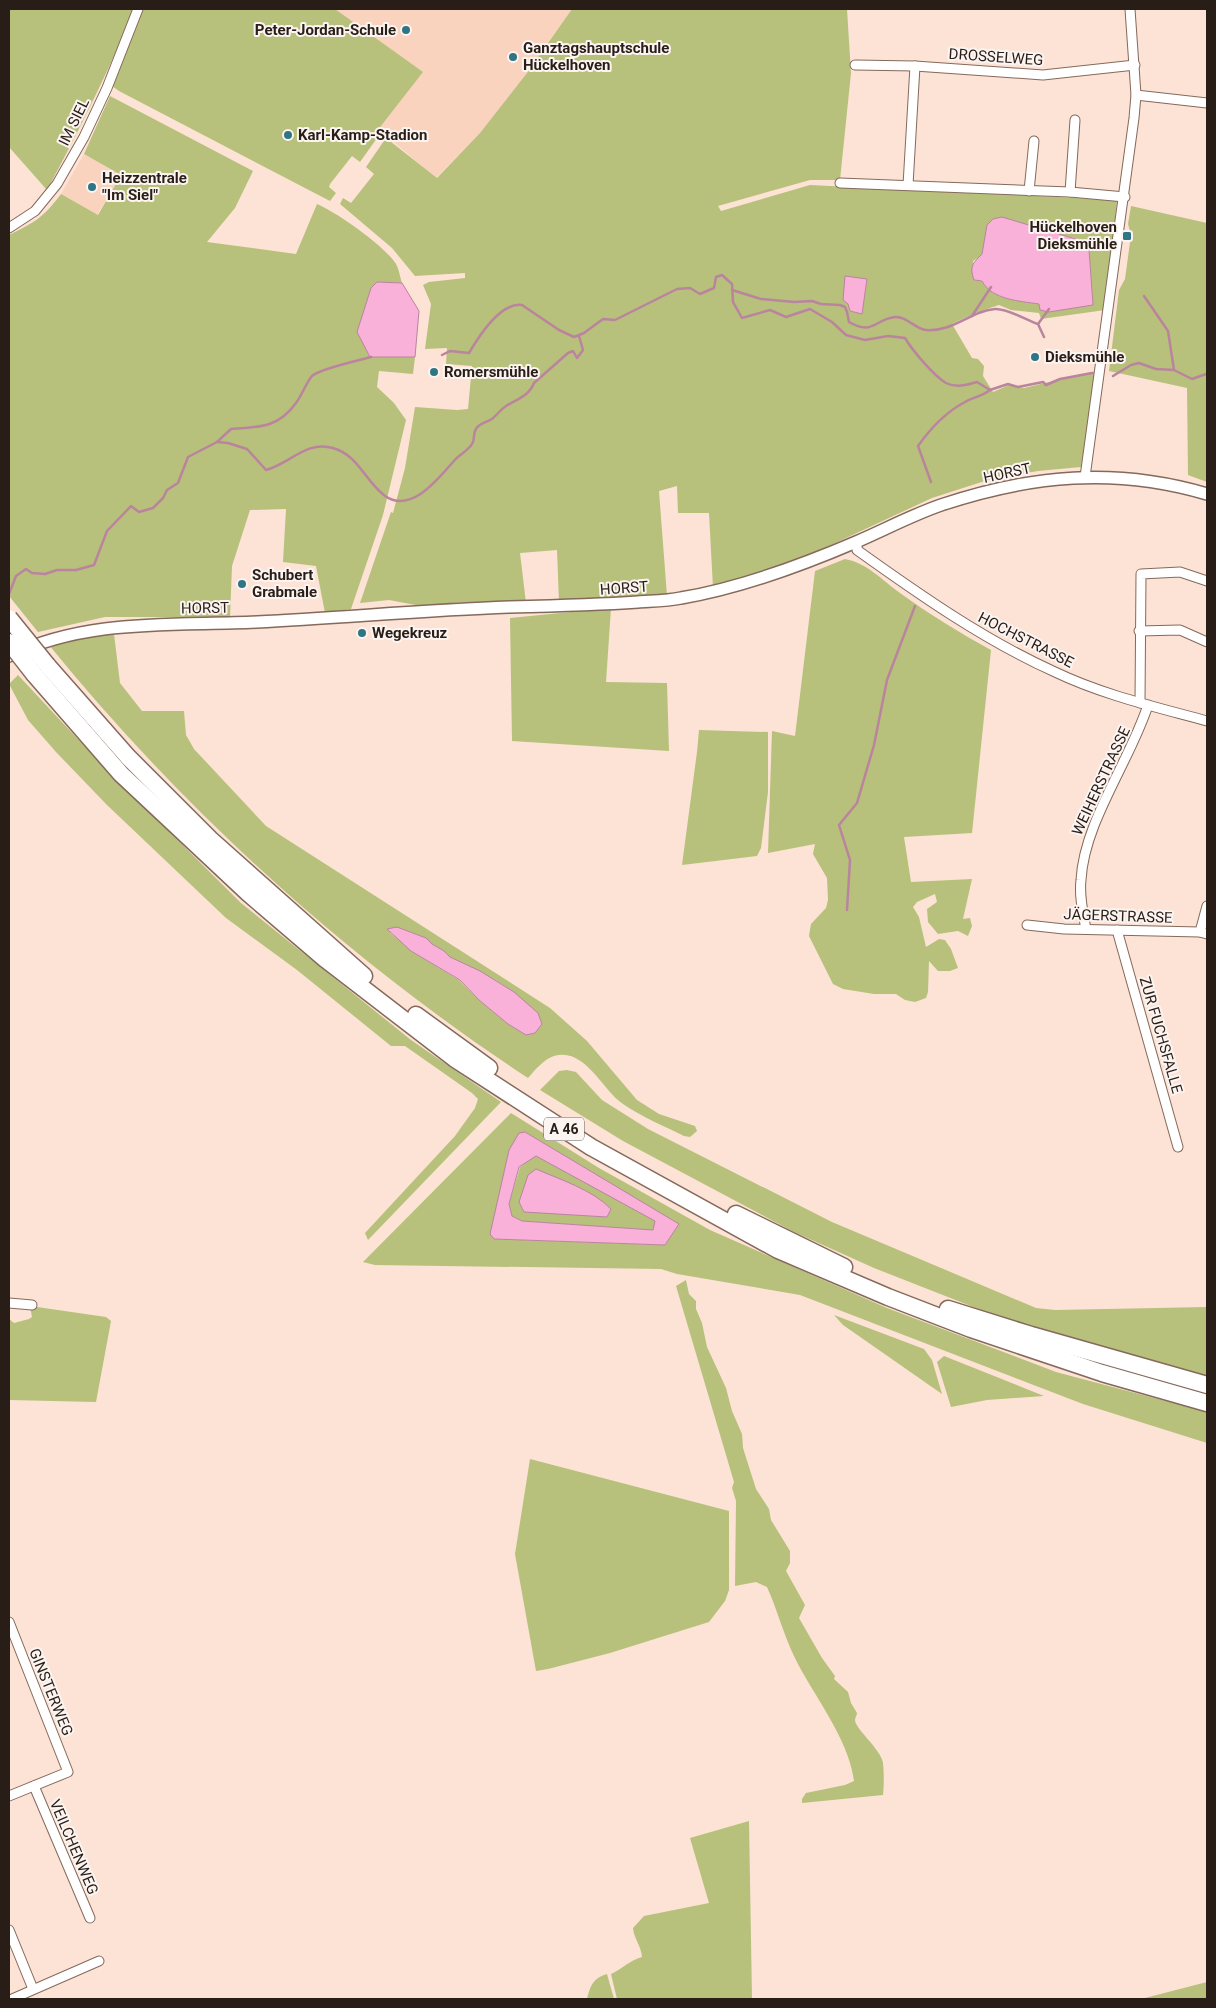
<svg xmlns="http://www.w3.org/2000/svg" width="1216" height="2008" font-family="Roboto,sans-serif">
<rect width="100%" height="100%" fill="#fce3d5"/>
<g fill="#fad3bf">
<path d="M335,9H572L527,73L480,133L436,178L375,126L361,29Z"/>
<path d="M84,154L121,175L97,215L61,194Z"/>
</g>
<g fill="#b7c17b" fill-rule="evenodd">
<path d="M9,9H135C108,71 79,131 47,190L9,147Z"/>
<path d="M142,9H335L423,72L377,131L380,134L360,162L352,156L330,184L329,187L336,193L330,201L119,91L112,86Z"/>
<path d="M572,9H847L851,73L840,180H810L718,206L721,211L810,185L1117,200L1105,310L1041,319L1039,313L1011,310L999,305L975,313L952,324L972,358L978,359L984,366L983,376L993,392L1009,385L1024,388L1096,371L1081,467L1038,471L991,479L932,498L775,571L713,588L709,513H678L677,486L659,491L667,596L559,602L557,550L520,553L526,603L460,602L421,606L389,600L360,603L391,512L393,513L405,468L415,407L457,410L468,409L472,366L446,364L447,348L425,349L431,304L423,285L429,282L465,278V273L415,276L392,248L340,204L343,198L351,203L374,174L366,167L386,138L437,178L480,133L527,73ZM987,225L1056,234L1079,239L1040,304C1020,301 992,300 982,281L974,280L973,261L982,255Z"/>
<path d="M110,96L253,171L235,208L207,242L296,254L317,204C336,212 385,246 396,264C399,269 400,277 402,283L377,282L357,332L370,357H415L413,374L379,371L377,387L394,403L406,420L383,515L351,609L325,613L316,566L283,562L286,509L250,510L232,566L230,617H105L38,632L9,596V235C35,222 43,218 61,194L98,215L121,175L84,154Z"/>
<path d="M1131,206L1207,223V482L1188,475L1187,388L1109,371L1119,290L1125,279L1131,235L1128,224Z"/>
<path d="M845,559C867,563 882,580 900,593C929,614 960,633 991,650L972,833L904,837L911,882L972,879L963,919L970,918L972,926L968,936L958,931L938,934L928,922L927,909L937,902L935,894L917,902L913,907L919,917L926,947L939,939L945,940L951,949L958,968L950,971H938L929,961L928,992L926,998L915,1002L905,1000L896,994H874L843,989L833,984L809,936L811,924L826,908L828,900L827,878L813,854L815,844L768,853L772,731L795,736L815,571Z"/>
<path d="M611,608L606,682L667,683L669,751L512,741L510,618Z"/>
<path d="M114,634L120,683L142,711H184L186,735L194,749L266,826L550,1008L587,1041L637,1100L659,1114L695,1126L697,1131L690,1137L684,1136C664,1126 642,1117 623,1104C602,1090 585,1047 554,1056C544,1059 535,1070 528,1078C347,959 185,812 49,645L81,638ZM408,931L426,938L432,944L444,951L450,957L497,981L514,992L524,1002L508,1024L479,1000L459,980L411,951L401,941L390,933Z"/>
<path d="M18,675L103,766L241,903L411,1040L501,1102L368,1240L365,1233L455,1136L475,1108L478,1099L472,1093L405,1046H391L297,970L226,918L107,805L56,752L28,720L9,684Z"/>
<path d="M699,730L768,732V792L761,848L757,856L682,865L697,752Z"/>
<path d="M567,1070L576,1072L602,1100L648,1129L832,1222L1036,1308L1055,1310L1207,1307V1380L1022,1326L874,1268L794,1232L623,1141L540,1090L559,1071Z"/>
<path d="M511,1113L599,1168L710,1230L887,1308L1056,1372L1207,1412V1443L1083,1404L800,1295L677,1274L661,1269L375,1265L363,1262ZM525,1132L678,1224L665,1245L494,1239Z"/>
<path d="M536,1155L656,1221L653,1230L522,1221L512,1216L509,1204L520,1167Z"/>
<path d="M686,1280L689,1294L696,1301V1309L702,1323L707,1347L726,1388L732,1411L742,1434L743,1448L756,1489L769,1509L771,1520L790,1551V1563L786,1571L805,1605L799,1618L822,1658L835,1676L834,1679L848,1692L851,1703L857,1713C857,1715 855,1718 855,1720C855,1729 881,1749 883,1763C884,1773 884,1785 883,1795L802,1803V1799L806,1793L845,1785L854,1781C849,1738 812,1694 794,1656C783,1633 777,1609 767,1587L756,1582L735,1586L736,1501L732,1488L734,1482L676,1286Z"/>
<path d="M30,1306L106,1317L111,1321L96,1402L9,1400V1319L14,1323L29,1319L32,1317Z"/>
<path d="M834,1315L924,1349L932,1360L942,1394L843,1325Z"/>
<path d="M944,1356L1044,1396L987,1400L951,1407L937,1362Z"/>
<path d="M530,1459L729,1511V1590L725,1601L709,1622L610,1653L548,1669L536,1671L515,1554Z"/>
<path d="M749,1821L752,1999H617L611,1974C622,1969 630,1960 642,1957C641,1945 634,1939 633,1928L644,1916L709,1903L690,1838Z"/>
<path d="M607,1974L614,1999H587C590,1986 593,1978 607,1974Z"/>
<path d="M1207,1982V1999H1141Z"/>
</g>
<g fill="#f9b0d9" stroke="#ba849f" fill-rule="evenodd">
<path d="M1002,217L1079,240L1089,249L1093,305L1049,312L1040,310L1039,304C1020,301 992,300 982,281L974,280C969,266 973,263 982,254L987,225L993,219Z"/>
<path d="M845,276L867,279L862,314L850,311L848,304L843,300Z"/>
<path d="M377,282L402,283L419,311L415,357H370L357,332L371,288Z"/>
<path d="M397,927L426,938L432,944L444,951L450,957L480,971L514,992L538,1013L542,1024L535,1033L526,1035L508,1024L479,1000L460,980L411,951L387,929Z"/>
<path d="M525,1132L679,1224L665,1245L494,1239L490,1234L509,1150L519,1133ZM536,1156L655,1221L653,1230L522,1221L512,1216L509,1204L519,1167Z"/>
<path d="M536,1169C559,1179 593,1190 611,1209L607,1217L524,1212L519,1202L528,1175Z"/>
</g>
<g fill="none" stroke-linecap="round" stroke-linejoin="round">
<g stroke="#ba849f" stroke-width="2.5">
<path d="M732,290L761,299L794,302L812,301L821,304L840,305L845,307L847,312L849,322C873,336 875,319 895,317C907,316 915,329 926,330C954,332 970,311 995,309C1006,308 1027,320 1038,324L1044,337"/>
<path d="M1144,296L1168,331L1174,370"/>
<path d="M972,316L991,287"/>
<path d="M1038,324L1049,309"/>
<path d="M442,355L450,351L469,353C479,336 500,302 522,305L559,330L574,337L584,333L603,319L615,320L677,289L690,288L700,294L714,288L716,277L722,275L732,284L733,302L742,318L770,310L786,317L810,309L832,322L846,335L865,340L888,336L905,338C912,350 934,376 946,383C956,388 967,385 977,382L990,390L1008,384L1018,387L1043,382L1046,385L1060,379L1092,373"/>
<path d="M1113,376L1131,365L1139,363L1156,369L1174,370L1192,379L1206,374L1207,376"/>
<path d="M217,442L228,443L247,449L266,470C290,464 306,440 333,448C358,455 365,481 385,496C411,514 438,479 453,462C458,455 468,451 472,444C475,440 473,433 476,429C478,424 487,422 492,419C497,415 500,410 506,406C517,399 529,396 534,383L568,353L573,351L577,358L583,350L579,336"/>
<path d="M931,482L918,446C930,429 946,412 965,402C973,397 981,397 990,390"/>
<path d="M9,594L16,576L26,569L32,573L45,574L57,570H76L94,565L107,531L131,506L139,512L153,508L163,498L167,490L178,483L188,457L217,442L231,429C260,427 278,428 296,403C302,395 306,383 312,376C319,369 360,360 371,357"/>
<path d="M847,910L850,860L839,825L857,803L874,745L887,680L915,606"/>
</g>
<g stroke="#85695b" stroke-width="11">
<g id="minor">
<path d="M855,65L915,66L1043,75L1135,65"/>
<path d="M1136,95L1207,103"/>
<path d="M840,183L1070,192L1125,197"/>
<path d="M908,185L915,66"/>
<path d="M1029,191L1034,141"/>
<path d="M1070,192L1075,120"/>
<path d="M9,228L35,211L57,184L84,137L107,88L138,9"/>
<path d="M1085,477L1134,118L1136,95L1130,9"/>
<path d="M857,542V550C920,595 984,640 1055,672C1103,695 1156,707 1207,721"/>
<path d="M1139,631L1180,630L1207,642"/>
<path d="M1140,703L1141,574L1180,572L1207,581"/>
<path d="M1027,925L1064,929L1200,932L1207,934"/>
<path d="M1086,929C1083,913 1079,896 1081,880C1084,822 1130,761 1148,705"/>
<path d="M1117,930L1178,1147"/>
<path d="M1200,932L1207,906"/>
<path d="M9,1303L32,1305"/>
<path d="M9,1622L68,1772L9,1796"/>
<path d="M34,1786L90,1918"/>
<path d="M9,1930L33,1989"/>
<path d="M12,1999L99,1961"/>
</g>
</g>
<g stroke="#85695b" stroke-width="14">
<path id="tertiary" d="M9,656C88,618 172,626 257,622C341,618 424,610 509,607C552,606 595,605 638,602C652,601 667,601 681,598C741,588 800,566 856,542C884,530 912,515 941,505C1031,475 1115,467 1207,494"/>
</g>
<g stroke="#85695b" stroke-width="19">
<g id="motorway">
<path d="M47,665L128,757L210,839L364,976"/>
<path d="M34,674L121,774L248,893L325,959L455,1059L591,1147L778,1250L888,1297L971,1329L1102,1373L1207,1403"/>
<path d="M416,1015L489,1068"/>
<path d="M736,1214L844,1267"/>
<path d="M948,1309L1031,1335L1207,1385"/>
</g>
</g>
<use href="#minor" stroke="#fff" stroke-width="9"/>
<use href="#tertiary" stroke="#fff" stroke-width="11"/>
<use href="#motorway" stroke="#fff" stroke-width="16"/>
<g stroke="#85695b" stroke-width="19" stroke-linecap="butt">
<g id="motorway-bridge">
<path d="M9,618L47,665"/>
<path d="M9,642L34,674"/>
</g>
</g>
<use href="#motorway-bridge" stroke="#fff" stroke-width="16"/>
</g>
<g fill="#2f7583" stroke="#fbf4f1" stroke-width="2">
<circle cx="406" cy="30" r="5"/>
<circle cx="513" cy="57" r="5"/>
<circle cx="288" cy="135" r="5"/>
<circle cx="92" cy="187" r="5"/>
<rect x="1122" y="231" width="10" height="10" rx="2.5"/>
<circle cx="1035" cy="357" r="5"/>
<circle cx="434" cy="372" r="5"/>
<circle cx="242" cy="584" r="5"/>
<circle cx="362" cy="633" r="5"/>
</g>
<g text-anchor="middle" stroke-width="4" stroke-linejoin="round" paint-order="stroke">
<rect fill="#fbf4f1" stroke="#675e58" stroke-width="1" x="544" y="1117.5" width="40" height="23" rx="4"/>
<g font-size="14" font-weight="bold" fill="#281d17">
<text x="564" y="1134">A 46</text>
</g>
<g font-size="15" font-weight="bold" fill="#281d17" stroke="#fbf4f1" text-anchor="start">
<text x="396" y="35" text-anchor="end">Peter-Jordan-Schule</text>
<text x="523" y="53">Ganztagshauptschule<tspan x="523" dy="17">Hückelhoven</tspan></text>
<text x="298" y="140">Karl-Kamp-Stadion</text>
<text x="102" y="183">Heizzentrale<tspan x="102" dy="17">"Im Siel"</tspan></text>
<text x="1117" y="232" text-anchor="end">Hückelhoven<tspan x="1117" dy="17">Dieksmühle</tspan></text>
<text x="1045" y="362">Dieksmühle</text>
<text x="444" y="377">Romersmühle</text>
<text x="252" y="580">Schubert<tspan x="252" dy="17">Grabmale</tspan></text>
<text x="372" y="638">Wegekreuz</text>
</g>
<g font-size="15" fill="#281d17" stroke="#fbf4f1">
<text transform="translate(996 57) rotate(4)" y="5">DROSSELWEG</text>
<text transform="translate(74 122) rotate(-64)" y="5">IM SIEL</text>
<text transform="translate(1007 473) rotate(-12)" y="5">HORST</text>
<text transform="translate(624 588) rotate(-4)" y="5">HORST</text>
<text transform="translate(205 608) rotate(-1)" y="5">HORST</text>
<text transform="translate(1026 640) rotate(27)" y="5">HOCHSTRASSE</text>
<text transform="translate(1101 781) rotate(-65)" y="5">WEIHERSTRASSE</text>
<text transform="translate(1118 916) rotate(2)" y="5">JÄGERSTRASSE</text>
<text transform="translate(1161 1035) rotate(74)" y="5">ZUR FUCHSFALLE</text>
<text transform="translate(51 1692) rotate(68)" y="5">GINSTERWEG</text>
<text transform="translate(74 1847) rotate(67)" y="5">VEILCHENWEG</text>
</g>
</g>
<rect width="1216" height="2008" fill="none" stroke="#281d17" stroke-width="20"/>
</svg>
